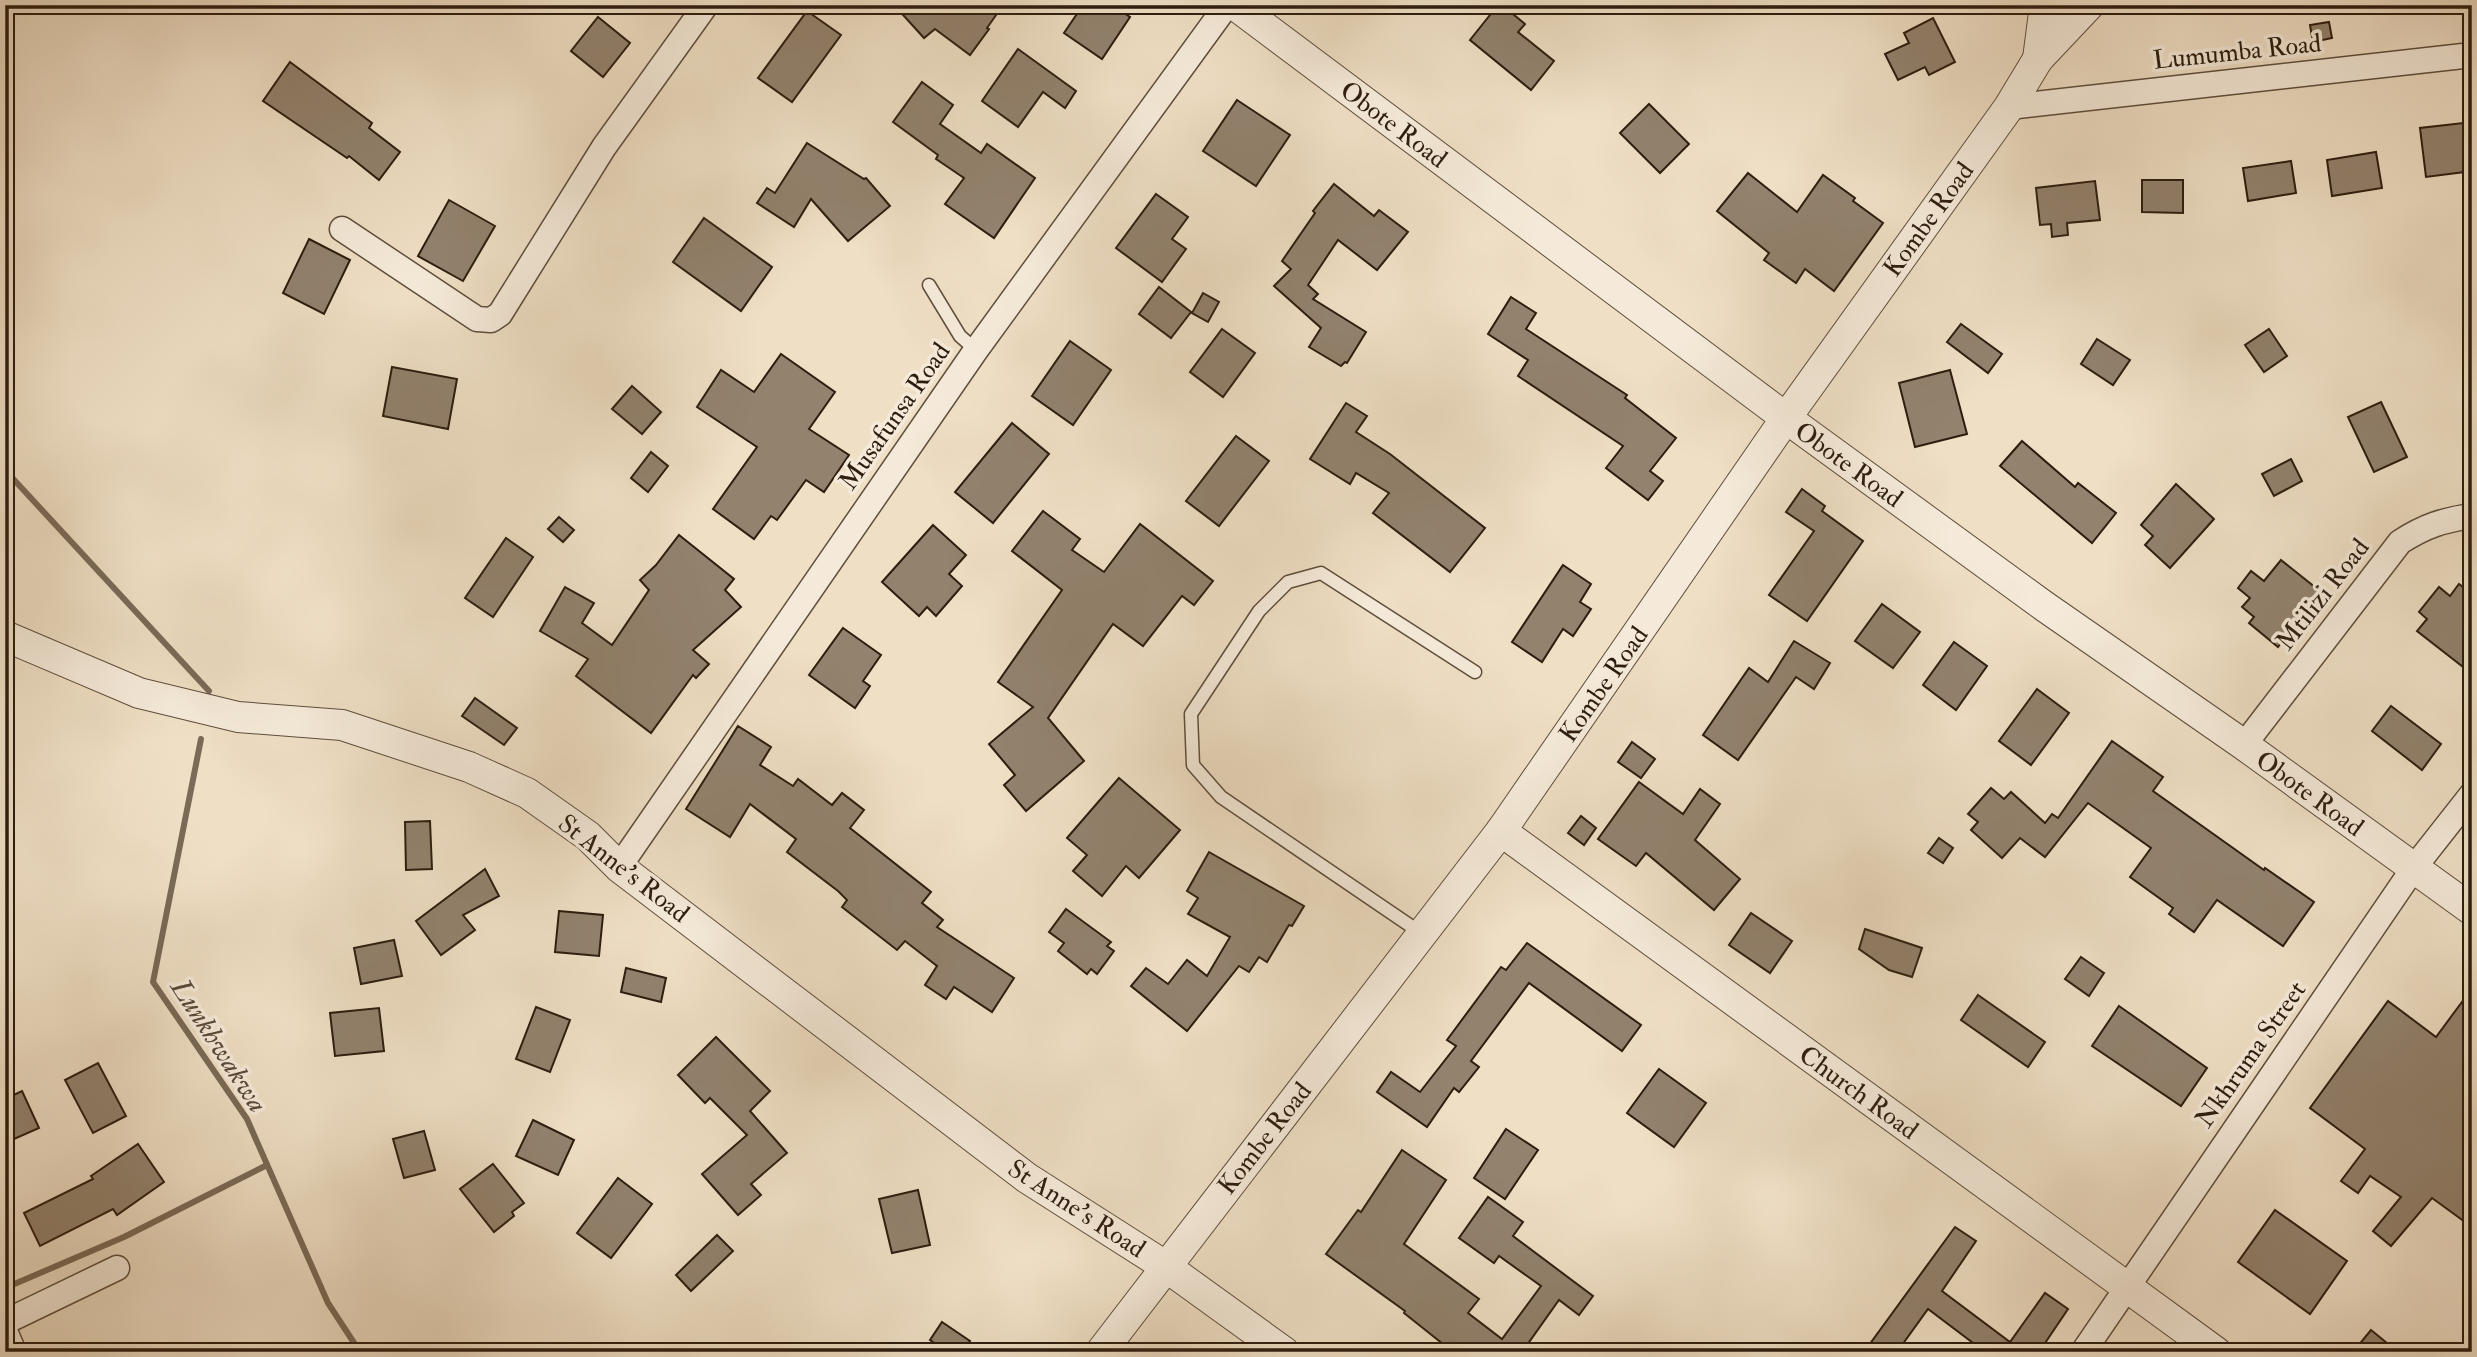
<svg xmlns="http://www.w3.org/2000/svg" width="2477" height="1357" font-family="'IM FELL Double Pica',serif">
<rect width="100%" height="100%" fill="#efdfc5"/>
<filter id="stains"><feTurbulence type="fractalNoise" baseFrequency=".00286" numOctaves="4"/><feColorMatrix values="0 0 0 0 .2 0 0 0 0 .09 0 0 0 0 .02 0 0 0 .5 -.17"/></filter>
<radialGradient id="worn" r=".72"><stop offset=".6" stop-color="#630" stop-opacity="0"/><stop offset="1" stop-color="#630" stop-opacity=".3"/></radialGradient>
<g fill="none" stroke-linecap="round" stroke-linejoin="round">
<g stroke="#7a6a57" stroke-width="6">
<path d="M5,470L209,691"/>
<path d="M201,739L153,982L247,1119L328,1303L360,1352"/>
<path d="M5,1288L124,1237L267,1165"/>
</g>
</g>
<g fill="#92826e" stroke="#2d1d0f" stroke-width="2">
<path d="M894,5H1003L987,28L989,29L970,55L935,29L924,38Z"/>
<path d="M1083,5H1112L1130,17L1102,59L1064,33Z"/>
<path d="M1498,5H1502L1525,24L1518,32L1554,61L1531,90L1470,40Z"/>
<path d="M807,11L841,35L792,102L758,78Z"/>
<path d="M598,17L630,43L603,77L571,51Z"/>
<path d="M1933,18L1955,62L1929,75L1925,67L1898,80L1885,54L1909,43L1904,33Z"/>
<path d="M2329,22L2332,38L2313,42L2310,25Z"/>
<path d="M1018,49L1076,91L1065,108L1043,92L1018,127L982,101Z"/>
<path d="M290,62L372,123L369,128L400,152L379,180L349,156L347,158L263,101Z"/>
<path d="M922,82L953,105L940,124L981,153L987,144L1035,178L994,238L945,204L964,178L936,159L938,155L893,122Z"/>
<path d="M1237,100L1290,135L1256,186L1203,151Z"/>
<path d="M1649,104L1689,144L1660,173L1620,133Z"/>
<path d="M2472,122V171L2426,177L2420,128Z"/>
<path d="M807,143L864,179L866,178L890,206L848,241L811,199L794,227L757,203L767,188L775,193Z"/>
<path d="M2376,152L2382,188L2332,196L2327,160Z"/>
<path d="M2291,161L2296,193L2248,201L2243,168Z"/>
<path d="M1748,173L1797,212L1823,175L1855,198L1853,201L1883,223L1834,291L1805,269L1796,283L1764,260L1769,253L1717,211Z"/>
<path d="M2142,180H2183V213L2142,212Z"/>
<path d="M2095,181L2100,220L2067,223L2068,235L2052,237L2051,224L2040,225L2036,188Z"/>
<path d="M1334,184L1374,216L1379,210L1408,232L1377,270L1338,240L1308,285L1318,294L1313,299L1366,332L1347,363L1345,362L1341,366L1309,347L1321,328L1274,286L1291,269L1282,261L1315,213L1313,211Z"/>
<path d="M1156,194L1188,217L1172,239L1186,249L1162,282L1116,248Z"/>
<path d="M449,200L495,226L463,281L418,256Z"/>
<path d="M704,218L772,267L741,311L673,262Z"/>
<path d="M309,239L350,260L324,314L283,293Z"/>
<path d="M1159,287L1191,312L1171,338L1139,314Z"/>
<path d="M1203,293L1219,302L1208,322L1192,313Z"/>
<path d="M1511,297L1536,313L1526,329L1627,395L1625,398L1676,438L1650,471L1663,481L1648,500L1606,468L1623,446L1518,376L1528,360L1488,334Z"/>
<path d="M1961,324L2002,354L1988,373L1947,342Z"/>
<path d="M1222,329L1255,353L1223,397L1190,372Z"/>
<path d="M2269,329L2287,356L2264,372L2245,345Z"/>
<path d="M2097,339L2130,360L2113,385L2081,364Z"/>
<path d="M1070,341L1111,370L1073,425L1032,396Z"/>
<path d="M781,354L835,392L809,429L849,455L824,492L806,480L777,520L771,516L754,539L713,509L757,447L697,407L721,370L754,392Z"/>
<path d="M392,367L457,379L448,429L383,416Z"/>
<path d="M1950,370L1967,434L1915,447L1899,383Z"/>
<path d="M632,386L661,412L642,434L612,409Z"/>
<path d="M2381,402L2407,457L2374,472L2348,417Z"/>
<path d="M1346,403L1367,416L1356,432L1390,454L1485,528L1450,572L1373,513L1389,493L1356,473L1350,484L1310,459Z"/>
<path d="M1012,423L1049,454L993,523L955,492Z"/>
<path d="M1236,436L1269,461L1219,526L1186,501Z"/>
<path d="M2022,441L2075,487L2078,483L2116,513L2092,543L2000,466Z"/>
<path d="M651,452L668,466L648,492L631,478Z"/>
<path d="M2291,459L2302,481L2274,496L2262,474Z"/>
<path d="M2176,484L2214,519L2170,568L2145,545L2153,536L2141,525Z"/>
<path d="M1802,489L1825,506L1822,511L1863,541L1807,621L1769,595L1814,531L1786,512Z"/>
<path d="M1043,511L1080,539L1072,550L1104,572L1140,524L1213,581L1194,605L1182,596L1143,646L1113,624L1048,718L1084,761L1026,811L1004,785L1015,775L989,744L1033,707L998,682L1062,590L1012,551Z"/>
<path d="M559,517L574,530L563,542L548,529Z"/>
<path d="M933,525L966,555L949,574L962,586L936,616L927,607L919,616L882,582Z"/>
<path d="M679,535L734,579L725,590L741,607L693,650L709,664L696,678L693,675L651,733L576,676L588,659L540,631L565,587L594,603L582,623L612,645L649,590L640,580L656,565Z"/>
<path d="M506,538L533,557L493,617L465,598Z"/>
<path d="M2281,560L2321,592L2278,647L2249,623L2254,617L2242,607L2250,598L2238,588L2251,571L2264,581Z"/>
<path d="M1563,565L1591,584L1580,602L1591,609L1573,636L1563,629L1542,662L1512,642Z"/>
<path d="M2459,584L2472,594V674L2417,631L2427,619L2419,612L2439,587L2450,596Z"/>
<path d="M1882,604L1920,632L1893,668L1855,641Z"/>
<path d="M843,628L881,655L863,681L870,686L855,708L809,675Z"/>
<path d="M1794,641L1830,663L1814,689L1796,677L1738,760L1703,735L1749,668L1768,682Z"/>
<path d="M1954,642L1987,666L1956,710L1923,685Z"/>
<path d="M2037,689L2069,713L2031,765L1999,741Z"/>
<path d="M475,698L517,728L504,745L462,716Z"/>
<path d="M2391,706L2441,744L2422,770L2372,731Z"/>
<path d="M738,726L771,747L760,765L793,786L798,779L832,805L842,793L864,810L850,828L931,892L922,903L943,920L937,927L1014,978L992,1012L954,987L946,999L925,985L937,966L905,941L897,950L842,907L847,900L838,891L787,852L796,839L750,804L730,837L686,809Z"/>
<path d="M2112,741L2163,777L2153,791L2264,870L2265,868L2314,902L2283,946L2217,900L2194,932L2169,914L2173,908L2130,877L2151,848L2088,803L2045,857L2020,838L2002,858L1971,830L1978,822L1968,814L1991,788L2004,799L2011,792L2045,823L2052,814L2058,818Z"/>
<path d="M1632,742L1655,759L1641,778L1618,762Z"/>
<path d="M1119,778L1180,830L1139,878L1126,866L1102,896L1073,871L1087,855L1067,838Z"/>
<path d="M1639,782L1683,814L1700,789L1720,804L1695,840L1740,879L1714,910L1646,853L1636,866L1598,839Z"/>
<path d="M1581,816L1596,828L1584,845L1568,833Z"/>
<path d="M430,821L432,869L406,870L405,822Z"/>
<path d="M1939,838L1953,848L1943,863L1928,853Z"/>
<path d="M1209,852L1304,906L1292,926L1289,925L1267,962L1259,957L1249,972L1239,966L1187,1031L1131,986L1146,968L1168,984L1187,960L1207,976L1230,937L1188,914L1198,898L1187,891Z"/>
<path d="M485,869L499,896L463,915L475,930L441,955L416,921Z"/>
<path d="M1066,909L1111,942L1107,946L1114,951L1097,974L1091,969L1087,974L1058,951L1064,943L1049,932Z"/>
<path d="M559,911L603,915L599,956L555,952Z"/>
<path d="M1751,913L1792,941L1770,973L1729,945Z"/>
<path d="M1865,929L1922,948L1912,977L1889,970L1859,949Z"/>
<path d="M394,940L402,976L361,984L354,948Z"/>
<path d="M1527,943L1641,1025L1622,1051L1529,983L1471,1061L1479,1067L1459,1092L1454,1088L1427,1127L1377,1092L1391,1072L1420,1092L1456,1046L1447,1040L1501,967L1506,970Z"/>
<path d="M2081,957L2104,973L2089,996L2065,979Z"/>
<path d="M626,968L666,978L661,1002L621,992Z"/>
<path d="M1978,995L2045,1042L2028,1067L1961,1020Z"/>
<path d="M2388,1001L2436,1037L2462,1002L2472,1010V1227L2432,1198L2391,1246L2373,1231L2401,1197L2370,1176L2358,1193L2341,1181L2365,1149L2310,1108Z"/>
<path d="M2119,1006L2207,1068L2181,1106L2092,1046Z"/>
<path d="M536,1007L570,1020L550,1072L516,1059Z"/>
<path d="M379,1008L384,1051L335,1056L330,1013Z"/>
<path d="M716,1037L770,1091L750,1111L787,1153L751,1184L761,1195L738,1215L702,1174L747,1135L710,1098L705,1103L678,1075Z"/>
<path d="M98,1063L126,1116L93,1133L65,1080Z"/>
<path d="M1659,1069L1706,1103L1674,1147L1627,1113Z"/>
<path d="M22,1091L39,1128L5,1143V1099Z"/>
<path d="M533,1120L574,1140L558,1175L516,1156Z"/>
<path d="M1506,1129L1538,1150L1505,1199L1474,1178Z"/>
<path d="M424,1131L435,1170L404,1178L393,1139Z"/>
<path d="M138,1144L164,1182L117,1215L113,1209L40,1246L24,1213L93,1179L91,1176Z"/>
<path d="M1402,1150L1446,1180L1404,1244L1479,1299L1468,1313L1502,1339L1541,1286L1499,1256L1494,1263L1459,1238L1488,1197L1523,1222L1513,1236L1593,1296L1579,1315L1559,1300L1522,1352H1453L1404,1313L1405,1311L1326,1254L1358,1210L1361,1212Z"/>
<path d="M493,1164L524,1203L512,1212L514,1216L494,1232L460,1189Z"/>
<path d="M618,1178L652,1204L611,1258L577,1233Z"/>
<path d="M918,1190L930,1245L892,1253L879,1199Z"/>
<path d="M2275,1210L2347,1261L2310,1314L2238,1262Z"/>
<path d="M1955,1227L1976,1241L1942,1291L2010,1342L2045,1293L2068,1309L2039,1352H1985L1928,1309L1897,1352H1864Z"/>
<path d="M717,1235L733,1251L691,1291L676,1275Z"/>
<path d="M942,1322L970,1341L962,1352H947L930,1340Z"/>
<path d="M2371,1330L2398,1352H2353Z"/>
</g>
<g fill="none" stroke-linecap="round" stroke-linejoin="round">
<g stroke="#5e4e3c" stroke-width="15">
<g id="service">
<path d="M929,285L960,336L976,350"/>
<path d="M1421,933L1221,797L1193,765L1191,714L1259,611L1288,582L1321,573L1475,672"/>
</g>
</g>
<g stroke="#5e4e3c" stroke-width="27">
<g id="minor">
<path d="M2009,107L2472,55"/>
<path d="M342,229L477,319L491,320L500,314L604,147L706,5"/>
<path d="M2244,745L2400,542C2425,526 2443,520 2472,516"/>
<path d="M619,867L976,350L1227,5"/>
<path d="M5,1322L117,1268"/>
<path d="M5,1331L14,1352"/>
<path d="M2083,1352L2413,869L2472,794"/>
</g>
</g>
<g stroke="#5e4e3c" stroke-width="32">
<g id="tertiary">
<path d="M1235,5L1786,418L2044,606L2244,745L2472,910"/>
<path d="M2038,59L2045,5"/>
<path d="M5,636L139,693L238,717L342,725L469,767L527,793L588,836L619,867L1027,1178L1165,1266L1284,1352"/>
<path d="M1501,831L2216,1352"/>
<path d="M1101,1352L1501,831L1786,418L2009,107L2038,59L2089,5"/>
</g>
</g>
<use href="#service" stroke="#f5ead9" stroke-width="12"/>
<use href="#minor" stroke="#f5ead9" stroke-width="24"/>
<use href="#tertiary" stroke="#f5ead9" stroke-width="30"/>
</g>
<g text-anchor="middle" stroke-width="7" stroke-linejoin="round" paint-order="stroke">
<g font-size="26" fill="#2d1d0f" stroke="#f5ead9">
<text transform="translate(2237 51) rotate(-6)" y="9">Lumumba Road</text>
<text transform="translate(1394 124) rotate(37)" y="9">Obote Road</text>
<text transform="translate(1928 219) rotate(-54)" y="9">Kombe Road</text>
<text transform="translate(894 416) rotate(-55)" y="9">Musafunsa Road</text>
<text transform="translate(1849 464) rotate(36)" y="9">Obote Road</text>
<text transform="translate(2322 594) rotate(-52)" y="9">Mtilizi Road</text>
<text transform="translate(1603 684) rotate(-55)" y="9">Kombe Road</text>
<text transform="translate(2310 793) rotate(36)" y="9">Obote Road</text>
<text transform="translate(624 868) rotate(38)" y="9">St Anne's Road</text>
<text transform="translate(2250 1054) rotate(-55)" y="9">Nkhruma Street</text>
<text transform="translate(1859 1092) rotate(36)" y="9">Church Road</text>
<text transform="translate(1264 1138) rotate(-52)" y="9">Kombe Road</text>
<text transform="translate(1077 1208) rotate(33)" y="9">St Anne's Road</text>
</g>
<g font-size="28" font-style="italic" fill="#5a4a39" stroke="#f5ead9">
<text transform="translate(220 1045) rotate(57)" y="10">Lunkhwakwa</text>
</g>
</g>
<rect width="2477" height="1357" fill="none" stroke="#efdfc5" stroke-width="28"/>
<rect x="7" y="7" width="2463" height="1343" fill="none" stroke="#2d1d0f" stroke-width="3.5"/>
<rect x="14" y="14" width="2449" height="1329" fill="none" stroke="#2d1d0f" stroke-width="2"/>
<rect width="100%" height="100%" filter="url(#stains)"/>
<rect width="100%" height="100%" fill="url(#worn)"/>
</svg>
